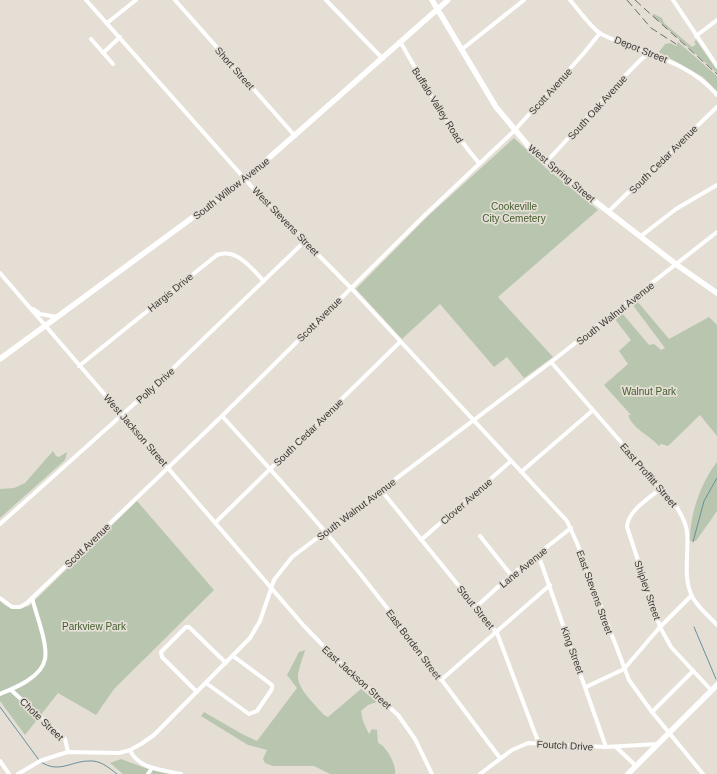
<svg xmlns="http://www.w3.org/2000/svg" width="717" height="774" font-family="Helvetica,sans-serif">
<rect width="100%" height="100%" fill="#e4ded5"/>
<g fill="#b9c6af">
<path d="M654,14L662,18L664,23L692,47L696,44L694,42L696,40L717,70V73L652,15Z"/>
<path d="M678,42L717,76V91L703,77L659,52L665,44L670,43L676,46Z"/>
<path d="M514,138L547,169L598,210L498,297L553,357L524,378L507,357L494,367L440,304L402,339L356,289L427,217Z"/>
<path d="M637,301L669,339L709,317L717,325V436L700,415L668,446L661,444L659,446C648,434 634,430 628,415H631L604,385L628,364L619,351L631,340L614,318L622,313L649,345L654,344L661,350L665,348L632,304Z"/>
<path d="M53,451L56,456L59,457L67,452L65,460L0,518V489L14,488L25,483Z"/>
<path d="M717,462V511L696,541H690C690,514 700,484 717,462Z"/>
<path d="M137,501L214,590L114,689L96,715L58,693L25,735L0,701V601C9,610 17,610 29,606Z"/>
<path d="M305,650C303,658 299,667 298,675C297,689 315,704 324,715L328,717L361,689L377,702L368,705L361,711L363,721L369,734L372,729L377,730L378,743C386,745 397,766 395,774H330L314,766H273L265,763L263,759L267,750L248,745L201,716L204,712L242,734L257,741L297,688L287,675L299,652Z"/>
<path d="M121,759L148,769L152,768L183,774H123L110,763Z"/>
</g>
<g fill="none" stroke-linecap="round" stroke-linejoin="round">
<g stroke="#66909c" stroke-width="1">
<path d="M693,542L704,501L717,478"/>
<path d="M694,627L716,679"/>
<path d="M0,707L39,760"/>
<path d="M41,762C59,774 71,761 89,761C100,760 108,767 117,774"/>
</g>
<g stroke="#fff" stroke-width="4">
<path d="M86,0L260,196L351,288L567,521L577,543L629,680L652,712L703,774"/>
<path d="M175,0L295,136"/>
<path d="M326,0L383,59"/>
<path d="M570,0C578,9 592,29 601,34C641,54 687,59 717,95"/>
<path d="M673,0L717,66"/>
<path d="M107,23L136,0"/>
<path d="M696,36L717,20"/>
<path d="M91,39L113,64"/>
<path d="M401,43C425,85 448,127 479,163"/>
<path d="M461,50L524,0"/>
<path d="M103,53L120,37"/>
<path d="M546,162C581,126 612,86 649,52"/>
<path d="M609,211L717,107"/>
<path d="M641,236L676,209L717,185"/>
<path d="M0,273L304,626L340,663L398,715L415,739L432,774"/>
<path d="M33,309L40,314L57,317"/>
<path d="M551,362L675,504C680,513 686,521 687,532C689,553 683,575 691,594C695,605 709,616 717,625"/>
<path d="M79,366L217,255C237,248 251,268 264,281"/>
<path d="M222,416C265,463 308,510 348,559C401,623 450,692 500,758"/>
<path d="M521,472L592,411"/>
<path d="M661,488C649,499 628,510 627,527L660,627L671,647L711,690"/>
<path d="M381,490L497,633L539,744"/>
<path d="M216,522L400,342"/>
<path d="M0,524L162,379L305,241"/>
<path d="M480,536L511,575"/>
<path d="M421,540L511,461"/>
<path d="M538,554L606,747"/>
<path d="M0,598L12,607H20L27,603L222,416L425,215L514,131L584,53L600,33"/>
<path d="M476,607L511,575L571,528"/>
<path d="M441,680L550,585"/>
<path d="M206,683L249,714L257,711L272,689V685L233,656"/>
<path d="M586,687L624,669L660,627L691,596"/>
<path d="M11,690L65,739L68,752"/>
<path d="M197,692L162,657L161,652L186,627H189L226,663"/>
<path d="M0,694C15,688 42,677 45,659C48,644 36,614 32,598"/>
<path d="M652,712L693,671"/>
<path d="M616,747L636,766"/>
<path d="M130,750C138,769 163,770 181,774"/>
<path d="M0,761L9,774"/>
<path d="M18,774L40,761L58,755L68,752L119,753L130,750L141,744L154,735L250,638L260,621L274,580L292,557L551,362L717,232"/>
<path d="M148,774L152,768"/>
<path d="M480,774L512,750L528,743L606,747L658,744"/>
</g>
<g stroke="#fff" stroke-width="5.5">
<path d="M432,0L496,107L531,149L574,185L677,265L717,293"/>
<path d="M0,359L245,179L448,0"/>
<path d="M628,774L717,685"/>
</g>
<g stroke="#6f6c67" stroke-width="1" stroke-dasharray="8 4" stroke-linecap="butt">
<path d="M627,0L651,28L676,44"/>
<path d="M635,0L717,74"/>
</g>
</g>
<g text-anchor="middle" stroke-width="3.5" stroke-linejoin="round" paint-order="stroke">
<g font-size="10" fill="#3b3936" stroke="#e4ded5">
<text transform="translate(641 49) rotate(22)" y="4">Depot Street</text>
<text transform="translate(235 68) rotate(48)" y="4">Short Street</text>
<text transform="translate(550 91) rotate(-48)" y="4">Scott Avenue</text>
<text transform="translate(438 105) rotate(58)" y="4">Buffalo Valley Road</text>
<text transform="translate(597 107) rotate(-48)" y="4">South Oak Avenue</text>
<text transform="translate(663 159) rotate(-45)" y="4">South Cedar Avenue</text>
<text transform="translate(562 173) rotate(40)" y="4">West Spring Street</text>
<text transform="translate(231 188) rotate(-38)" y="4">South Willow Avenue</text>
<text transform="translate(286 221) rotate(46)" y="4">West Stevens Street</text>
<text transform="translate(170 292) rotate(-39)" y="4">Hargis Drive</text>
<text transform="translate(615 313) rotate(-38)" y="4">South Walnut Avenue</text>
<text transform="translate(319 319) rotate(-45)" y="4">Scott Avenue</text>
<text transform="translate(155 385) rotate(-42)" y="4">Polly Drive</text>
<text transform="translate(136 430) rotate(49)" y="4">West Jackson Street</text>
<text transform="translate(308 432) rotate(-44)" y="4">South Cedar Avenue</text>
<text transform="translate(649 475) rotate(49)" y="4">East Proffitt Street</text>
<text transform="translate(466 501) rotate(-41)" y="4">Clover Avenue</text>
<text transform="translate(356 509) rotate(-37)" y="4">South Walnut Avenue</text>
<text transform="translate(87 545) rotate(-44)" y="4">Scott Avenue</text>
<text transform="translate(523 567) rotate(-39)" y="4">Lane Avenue</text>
<text transform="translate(648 590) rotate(71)" y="4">Shipley Street</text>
<text transform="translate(595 592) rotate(70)" y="4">East Stevens Street</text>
<text transform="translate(476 607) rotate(51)" y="4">Stout Street</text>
<text transform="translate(414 644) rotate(53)" y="4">East Borden Street</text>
<text transform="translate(573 650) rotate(70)" y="4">King Street</text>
<text transform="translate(357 677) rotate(42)" y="4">East Jackson Street</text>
<text transform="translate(42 719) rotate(44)" y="4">Chote Street</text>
<text transform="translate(565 745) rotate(3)" y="4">Foutch Drive</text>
</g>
<g font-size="10" fill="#455e2e" stroke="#e4ded5">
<text x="514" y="210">Cookeville<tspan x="514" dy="12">City Cemetery</tspan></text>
<text x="649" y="395">Walnut Park</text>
<text x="94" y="630">Parkview Park</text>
</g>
</g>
</svg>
